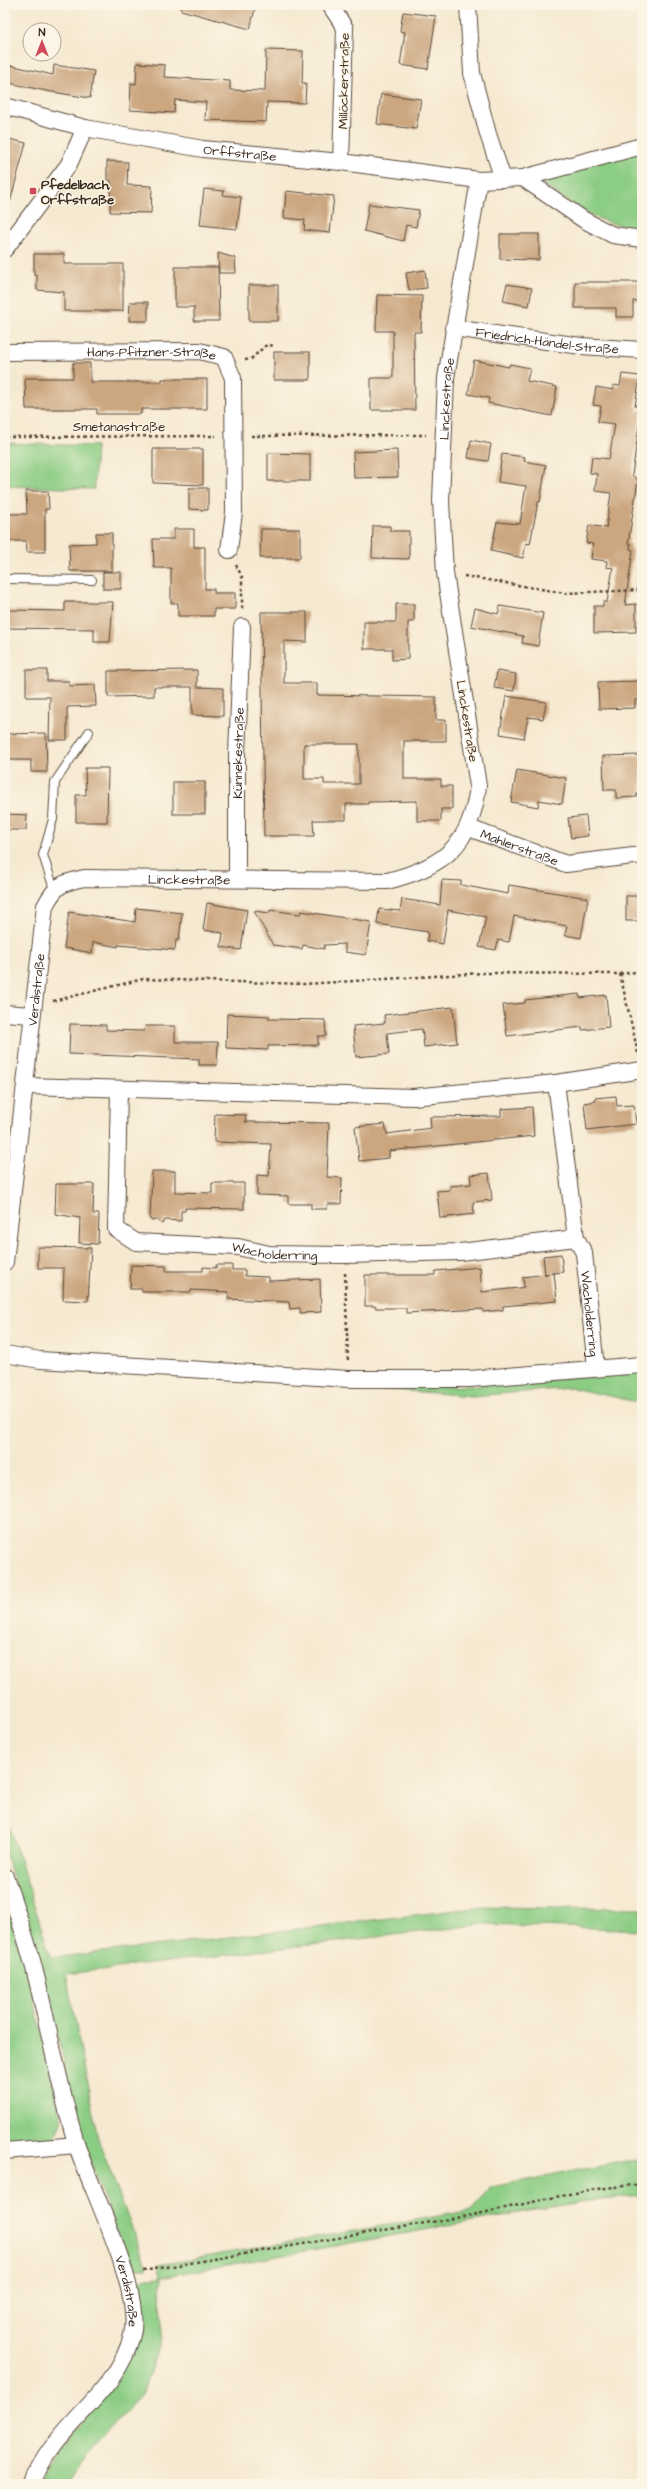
<svg xmlns="http://www.w3.org/2000/svg" width="647" height="2489" font-family="'Architects Daughter',sans-serif">
<rect width="100%" height="100%" fill="#fcf5e5"/>
<filter id="ink" filterUnits="userSpaceOnUse"><feTurbulence type="fractalNoise" baseFrequency=".025" numOctaves="2"/><feDisplacementMap in="SourceGraphic" scale="8" xChannelSelector="R" yChannelSelector="G"/><feConvolveMatrix kernelMatrix="1 2 1 2 8 2 1 2 1" color-interpolation-filters="sRGB"/></filter>
<filter id="wash" filterUnits="userSpaceOnUse"><feTurbulence type="fractalNoise" baseFrequency=".012" numOctaves="4" result="noise"/><feDisplacementMap in="SourceGraphic" scale="16" xChannelSelector="R" yChannelSelector="G"/><feGaussianBlur stdDeviation="0.9" result="paint"/><feColorMatrix in="noise" values="0 0 0 0 0 0 0 0 0 0 0 0 0 0 0 0 0 1.4 0 .05"/><feComposite in="paint" operator="in"/></filter>
<g filter="url(#wash)">
<rect width="100%" height="100%" fill="#f6e9d1"/>
<g fill="#8ccd84" stroke="#647c51">
<path d="M642,150V229C596,224 578,208 542,183L543,177Z"/>
<path d="M6,443L96,446L94,489L5,486Z"/>
<path d="M642,1371V1403L572,1388L472,1396L356,1387L470,1386Z"/>
<path d="M5,1813L51,1958L483,1907L642,1909V1930L486,1924L66,1974L98,2139L147,2268H130L84,2145L41,1967L5,1853Z"/>
<path d="M5,1899L29,1978L62,2122L55,2138L5,2142Z"/>
<path d="M642,2158V2196L580,2202L161,2277L162,2337L142,2394L93,2445L67,2484H39L55,2452L117,2382L141,2312L137,2282L147,2278L160,2277L158,2265L473,2210L491,2187Z"/>
</g>
<g id="blocks">
<g fill="#cba67f" fill-rule="evenodd">
<path d="M181,5H256L250,29L181,10Z"/>
<path d="M403,12L436,16L428,69L400,65L405,32L400,31Z"/>
<path d="M266,50L303,51L302,83H306L305,103L267,102L266,122L205,120L206,102L175,100L174,113L130,110L131,83L136,84L137,63L165,65L164,77L230,81V90L265,91Z"/>
<path d="M5,64L53,75L54,65L94,71L90,98L46,91L5,82Z"/>
<path d="M381,94L421,99L416,129L377,124Z"/>
<path d="M5,138L26,143L10,202H5Z"/>
<path d="M107,161L128,162L127,185L152,186L151,213L110,212L111,180H107Z"/>
<path d="M204,189L224,191L223,195L241,197L237,229L200,225Z"/>
<path d="M286,191L334,196L330,233L304,230L305,220L284,218Z"/>
<path d="M369,204L419,210L416,227L406,225L403,241L364,231Z"/>
<path d="M500,234H539V260L500,259Z"/>
<path d="M218,253L235,258L236,273H219Z"/>
<path d="M34,254H64V264H123V311H64V292L37,290V275H34Z"/>
<path d="M175,267H218L219,321H194V307H175Z"/>
<path d="M425,270L427,288L409,290L406,273Z"/>
<path d="M575,282H642V301H633V317H616V308H575Z"/>
<path d="M507,284L532,288L529,306L503,301Z"/>
<rect x="249" y="285" width="29" height="36"/>
<path d="M377,295L422,296L421,332H414L415,410H371V378H393V331H376Z"/>
<path d="M130,302H148V321H129Z"/>
<rect x="274" y="352" width="36" height="28"/>
<path d="M474,360L509,367L510,364L530,368L527,381L557,387L552,416L488,403L489,398L468,394Z"/>
<path d="M73,363H90V382H162V379H207V409H141V414H97V409H26L25,378H73Z"/>
<path d="M622,374L640,376L635,406H638L637,411L641,412L632,475L638,480L628,544H631L630,549L633,550L625,605L636,604V632L594,633V606H603V602H607L613,568L606,567L607,561L591,559L593,544L586,543L589,525L606,528L611,493L595,491L597,474L590,473L592,457L609,459L615,424L598,422L601,406L593,405L596,387L613,390V385L620,386Z"/>
<path d="M471,440L491,444L488,461L468,458Z"/>
<path d="M153,449H203V485L153,483Z"/>
<path d="M397,450L398,477L354,478L353,452Z"/>
<path d="M268,453L310,454V481H268Z"/>
<path d="M502,454L525,457L524,461L546,465L540,502H538L530,544L526,543L523,558L491,551L497,522L520,524L526,486L498,482Z"/>
<path d="M189,488H208V510L189,509Z"/>
<path d="M26,491H48L49,509H45V552H27L26,541H5V514H27Z"/>
<path d="M373,526H390V531H409V559L372,558Z"/>
<path d="M174,529H194V547H205V589H214V593H235V609H214V616H178V603H171V568H154L153,539H174Z"/>
<path d="M261,529H300V558H260Z"/>
<path d="M96,533H112V571H70L69,544L96,543Z"/>
<rect x="103" y="572" width="18" height="17"/>
<path d="M65,602H113L110,642H94V629L5,628V610L65,611Z"/>
<path d="M396,604H414V622H408V659L392,660V649H364V622H396Z"/>
<path d="M500,606L543,613L538,646L522,643L523,636L471,626L475,608L498,614Z"/>
<path d="M261,612H307V642L284,641V683H317V695L436,697V720H446V741H404V779H441V786H452V809H441V821H417V801L368,802V804H346V820H313L314,836H264ZM304,744H359V784H324V779H304Z"/>
<path d="M26,670H47V681H69V686L95,685L96,706L68,707L67,709V740H49L50,697H26Z"/>
<path d="M197,670V687L223,688V716L192,715V687H154V696L108,697V671Z"/>
<path d="M497,671L516,674L514,691L494,688Z"/>
<path d="M642,681V700H635V708L599,709L598,682Z"/>
<path d="M506,696L546,702L543,719L528,717L524,738L500,734Z"/>
<path d="M46,733L47,772H31V760H5V734Z"/>
<path d="M642,755L641,794H637V797L616,798V790H604L603,756Z"/>
<path d="M85,768H108L107,822H76V795H86Z"/>
<path d="M517,770L566,778L562,804L539,800L538,807L511,802Z"/>
<rect x="173" y="782" width="32" height="32"/>
<path d="M5,814L27,815L26,830H5Z"/>
<path d="M586,816L588,836L571,838L568,818Z"/>
<path d="M442,880L461,881V885L508,894L509,885L588,898L581,938L565,935L567,926L514,916L509,942L498,940L496,950L479,947L486,917L448,910L443,944L427,941L428,932L377,924L379,909L400,911L402,899L440,905Z"/>
<rect x="626" y="896" width="16" height="25"/>
<path d="M207,903L247,910L241,950L221,947L223,933L203,930Z"/>
<path d="M136,908L182,913L179,940H176L175,950L118,945V947L93,942L92,953L64,948L69,912L135,922Z"/>
<path d="M270,910L300,914L301,911L371,922L366,955L345,952V944L324,945V949L303,945L302,949L273,945L254,911L270,913Z"/>
<path d="M579,994L580,998L606,995L609,1027L582,1030V1027L507,1036L503,1005L525,1003V1000Z"/>
<path d="M453,1007L457,1043L424,1047L422,1029L387,1033L389,1054L356,1057L353,1026L385,1023L384,1015Z"/>
<path d="M227,1014L269,1016V1019L325,1020L326,1036H318V1045L268,1046V1050L226,1048Z"/>
<path d="M70,1024L106,1025V1030L144,1031L145,1026H175V1042H218L217,1065H199V1059L69,1054Z"/>
<path d="M616,1096L617,1106L634,1105L636,1124L587,1130L584,1103L596,1101L595,1098Z"/>
<path d="M532,1107L534,1136L389,1151V1158L359,1161L355,1127L385,1124L387,1134L431,1128L430,1117L501,1116V1109Z"/>
<path d="M215,1114L246,1115L245,1122L329,1123L327,1177L342,1178L341,1204H327V1209H311V1204H288V1196L257,1195V1175L269,1176L271,1144L214,1142Z"/>
<path d="M152,1171H175V1192L212,1193V1183H244V1209L185,1208V1211H181V1221L165,1220L162,1224L157,1220H150Z"/>
<path d="M489,1173L492,1200L473,1202L474,1214L440,1218L437,1191L450,1190V1186L471,1184L470,1175Z"/>
<path d="M56,1184H94L93,1214H99L98,1244L79,1243L80,1218L55,1214Z"/>
<path d="M38,1247L91,1248L88,1301L63,1300L64,1268H38Z"/>
<path d="M561,1254L563,1272L545,1274L543,1256Z"/>
<path d="M131,1265L166,1266V1271H203V1267L216,1268V1265H232V1270H245V1276L269,1277V1281L320,1279L321,1312L300,1313V1308L290,1309L289,1302L228,1299L229,1292L191,1290V1292H142V1289H130Z"/>
<path d="M480,1267L482,1292L519,1288L524,1287L523,1277L554,1273L557,1301L503,1306V1310L483,1312V1309L406,1313V1308H375V1306H365V1275H435V1271Z"/>
</g>
</g>
</g>
<g filter="url(#ink)">
<use href="#blocks" fill-opacity="0" stroke="#574739" stroke-width="1"/>
<g fill="none" stroke-linecap="round" stroke-linejoin="round">
<g stroke="#574739" stroke-width="10">
<g id="lane">
<path d="M5,579L92,580"/>
<path d="M54,889L43,855L53,819L55,782L89,732"/>
</g>
</g>
<g stroke="#574739" stroke-width="18">
<g id="street">
<path d="M330,5L345,28L341,162"/>
<path d="M468,5L472,73L488,134L503,179"/>
<path id="s1" d="M5,106L85,128L203,149L341,162L479,180L523,178L642,146"/>
<path d="M523,178L584,220L613,235L642,239"/>
<path d="M5,249L69,164L85,128"/>
<path id="s2" d="M453,328L581,346L642,350"/>
<path id="s3" d="M5,352L199,351L224,357L233,378L234,512L229,550"/>
<path id="s4" d="M469,828L566,864L642,855"/>
<path id="s5" d="M237,879V754L242,627"/>
<path d="M5,1013L31,1015"/>
<path d="M556,1083L642,1070"/>
<path id="s6" d="M26,1086L413,1097L556,1083L576,1238L584,1253L596,1368"/>
<path id="s7" d="M119,1089L116,1229L136,1242L238,1247L269,1254L344,1255L460,1252L576,1238"/>
<path id="s8" d="M5,1262L45,906C56,885 61,883 84,878L387,881C444,867 471,845 478,786L445,573L441,501L446,378L479,180"/>
<path d="M5,1354L40,1360L349,1379H470L642,1365"/>
<path id="s9" d="M5,1876C15,1907 26,1937 34,1968C49,2027 59,2088 77,2146C92,2192 143,2290 132,2335C118,2395 52,2426 32,2484"/>
<path d="M5,2151L77,2145"/>
</g>
</g>
<g stroke="#574739" stroke-width="2.5" stroke-dasharray="3 3" stroke-linecap="butt">
<path d="M245,360L251,359L265,346L275,345"/>
<path d="M251,436L426,435"/>
<path d="M5,437L216,436"/>
<path d="M236,565L242,577V611"/>
<path d="M464,576L565,593L642,590"/>
<path d="M620,974L638,1053"/>
<path d="M53,1001L143,979L305,984L483,973L620,974L642,971"/>
<path d="M345,1273L348,1362"/>
<path d="M143,2271L473,2215L588,2190L642,2184"/>
<path d="M5,2483L13,2484"/>
</g>
<use href="#lane" stroke="#fff" stroke-width="8"/>
<use href="#street" stroke="#fff" stroke-width="16"/>
</g>
</g>
<rect fill="#d1495b" stroke="#fcf5e5" stroke-width="1.5" x="29" y="187" width="8" height="8" rx="2"/>
<g text-anchor="middle" stroke-width="3" stroke-linejoin="round" paint-order="stroke">
<g font-size="13" fill="#3b2a1e" stroke="#fcf5e5">
<text transform="translate(343 81) rotate(-89)" y="5">Millöckerstraße</text>
<text dy="5" stroke="none"><textPath href="#s1" startOffset="240">Orffstraße</textPath></text>
<text dy="5" stroke="none"><textPath href="#s2" startOffset="95">Friedrich-Händel-Straße</textPath></text>
<text dy="5" stroke="none"><textPath href="#s3" startOffset="147">Hans-Pfitzner-Straße</textPath></text>
<text dy="5" stroke="none"><textPath href="#s8" startOffset="1245">Linckestraße</textPath></text>
<text x="119" y="431">Smetanastraße</text>
<text transform="translate(468 721) rotate(81)" y="5">Linckestraße</text>
<text dy="5" stroke="none"><textPath href="#s5" startOffset="126">Künnekestraße</textPath></text>
<text dy="5" stroke="none"><textPath href="#s4" startOffset="54">Mahlerstraße</textPath></text>
<text dy="5" stroke="none"><textPath href="#s8" startOffset="514">Linckestraße</textPath></text>
<text dy="5" stroke="none"><textPath href="#s8" startOffset="274">Verdistraße</textPath></text>
<text dy="5" stroke="none"><textPath href="#s7" startOffset="303">Wacholderring</textPath></text>
<text dy="5" stroke="none"><textPath href="#s6" startOffset="765">Wacholderring</textPath></text>
<text dy="5" stroke="none"><textPath href="#s9" startOffset="434">Verdistraße</textPath></text>
</g>
<g font-size="13" font-weight="bold" fill="#3b2a1e" stroke="#fcf5e5" text-anchor="start">
<text x="41" y="189">Pfedelbach,<tspan x="41" dy="15">Orffstraße</tspan></text>
</g>
</g>
<rect width="647" height="2489" fill="none" stroke="#fcf5e5" stroke-width="20"/>
<g transform="translate(42 42)"><circle r="19" fill="#fcf5e5" stroke="#afa495"/>
<path d="M0-3L7 15L0 10L-7 15Z" fill="#d1495b"/>
<text y="-6" font-size="11" font-weight="bold" text-anchor="middle" fill="#3b2a1e">N</text>
</g>
</svg>
